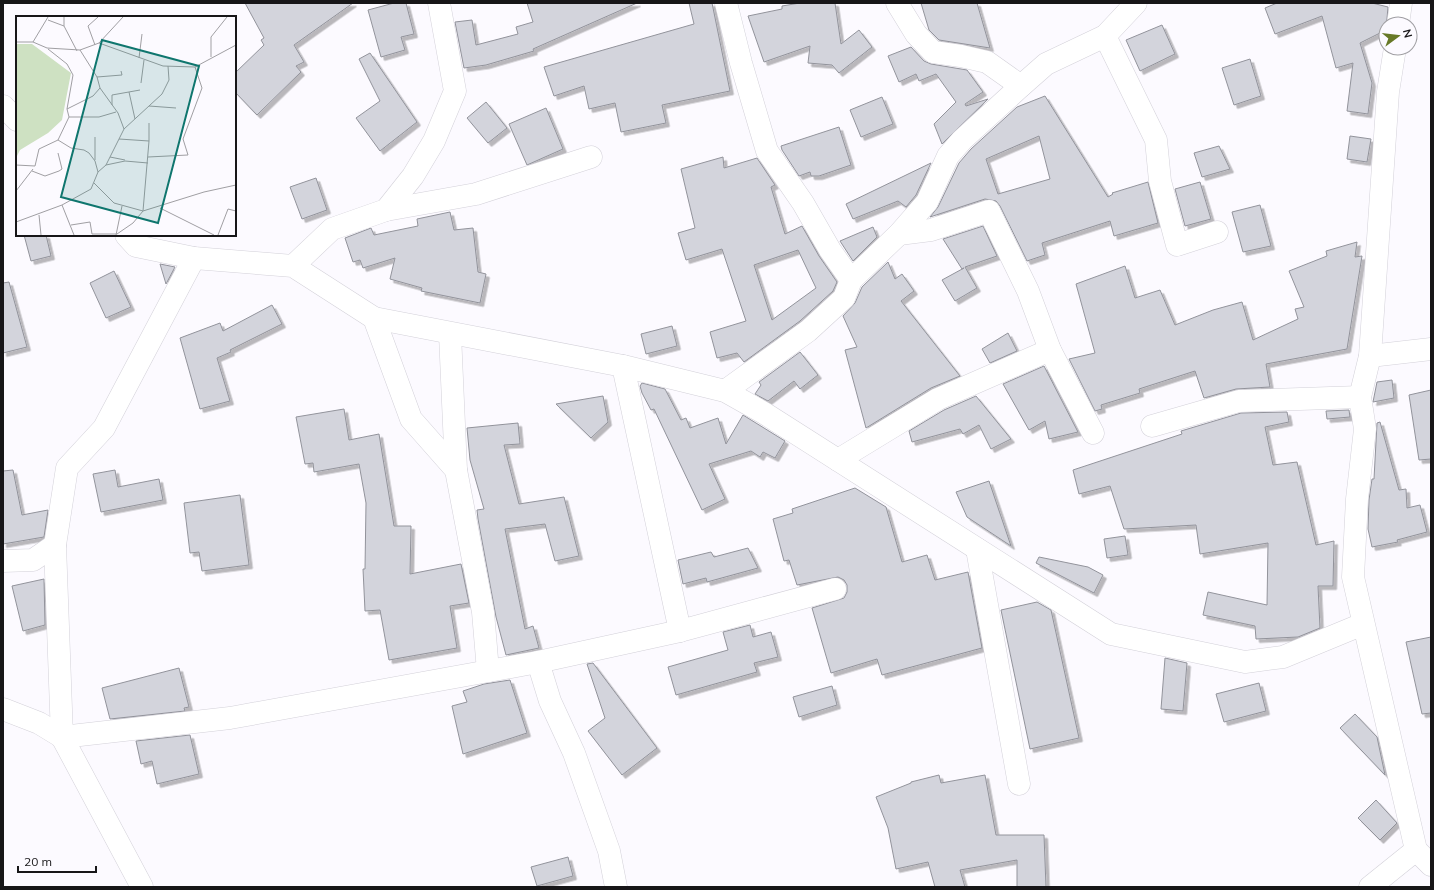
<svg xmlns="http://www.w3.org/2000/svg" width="1434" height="890" font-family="Mulish,sans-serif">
<defs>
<filter id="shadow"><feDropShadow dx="3.5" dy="3.5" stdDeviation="0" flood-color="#0004"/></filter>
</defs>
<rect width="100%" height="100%" fill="#fcfaff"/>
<g fill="#d3d4dc" stroke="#92939b" fill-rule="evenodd" filter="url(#shadow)">
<path d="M245,3H353L294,45L304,62L296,66L301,72L257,115L235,92V73L264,45L261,40L264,38Z"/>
<path d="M394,3H406L414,34L401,37L405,50L381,57L368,10Z"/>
<path d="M527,3H637L533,49L534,51L486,65L464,68L455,22L472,20L476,45L518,34L516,27L533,22Z"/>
<path d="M689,3H712L730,91L662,105L666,123L621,132L615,103L589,109L584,86L554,96L544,67L694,24Z"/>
<path d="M800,3H835L841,44L859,30L872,47L839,73L832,65L808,63L810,46L764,62L748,16L782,9V6Z"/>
<path d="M921,3H977L990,48L939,40L929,30Z"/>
<path d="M1277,3H1372L1388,7L1386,30L1360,43L1372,83L1368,114L1347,111L1353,63L1336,68L1322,16L1275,34L1265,8Z"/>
<path d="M1162,25L1175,54L1140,71L1126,40Z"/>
<path d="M911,47L924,61L931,64L967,70L983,92L965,104L966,106L988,99L942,144L934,124L956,102L936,74L919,81L916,74L899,82L888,56Z"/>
<path d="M370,53L417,122L380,151L356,118L380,101L359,59Z"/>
<path d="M1250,59L1261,96L1234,105L1222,68Z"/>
<path d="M1045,96L1108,197L1113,194L1112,193L1148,182L1158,223L1114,236L1110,221L1042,243L1045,255L1027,261L1000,206L996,201L985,199L930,217L938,207L959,163L971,149L1017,107ZM1039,136L1050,179L998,194L986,159Z"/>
<path d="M882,97L893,124L861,137L850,110Z"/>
<path d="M486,102L507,128L488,143L467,118Z"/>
<path d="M546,108L563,149L527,165L509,124Z"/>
<path d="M839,127L851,165L819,176H811L810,172L799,176L782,150L781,146Z"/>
<path d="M1350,136L1371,139L1367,162L1347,159Z"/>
<path d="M1219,146L1230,169L1202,177L1194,153Z"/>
<path d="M723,157L724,168L757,158L775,185L771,187L785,234L802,226L819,256L837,282L833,291L800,321L744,362L737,353L717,358L710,332L746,321L722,249L686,260L678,233L695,228L681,169ZM798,250L816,288L772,320L754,265Z"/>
<path d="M931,163L916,195L906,207L898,201L853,219L846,204Z"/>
<path d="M316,178L327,210L302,219L290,187Z"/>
<path d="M1200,182L1211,219L1185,226L1175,189Z"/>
<path d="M1260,205L1271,246L1243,252L1232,212Z"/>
<path d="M450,212L454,230L473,228L478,272L486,274L480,303L421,291L422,288L390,279L395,258L363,268L360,260L353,262L345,238L371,228L374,235L418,226L417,219Z"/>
<path d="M983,226L997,256L965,267L977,288L955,301L942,280L964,268L962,269L943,239Z"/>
<path d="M873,227L877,237L853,261L840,241Z"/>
<path d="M24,235H46L51,256L31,261Z"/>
<path d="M1357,242L1355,257L1362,256L1347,349L1266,364L1270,387L1236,389L1204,398L1195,371L1139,389L1140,393L1101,405L1102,409L1095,411L1069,359L1095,353L1076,284L1125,266L1135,298L1160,290L1175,325L1213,310L1242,302L1253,340L1298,319L1295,309L1304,307L1289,271L1327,256L1326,251Z"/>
<path d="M888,262L895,279L902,274L914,291L901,301L960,376L931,388L866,428L845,350L857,347L843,316L855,303L862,287Z"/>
<path d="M160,264L175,267L166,284Z"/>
<path d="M114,271L131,307L106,318L90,283Z"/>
<path d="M9,282L27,347L3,353V283Z"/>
<path d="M272,305L282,324L230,350L231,352L217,358L230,401L200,409L180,338L220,323L223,331Z"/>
<path d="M672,326L677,346L646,354L641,334Z"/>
<path d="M1008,333L1017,351L990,363L982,349Z"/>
<path d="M800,352L818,375L800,389L794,381L768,401L755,394L761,385L759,382Z"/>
<path d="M1044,366L1078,432L1049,439L1045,421L1029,430L1003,384Z"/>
<path d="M1392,380L1394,398L1373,402L1377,382Z"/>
<path d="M642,383L665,389L681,420L686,418L690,428L718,418L726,444L743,415L785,441L775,458L763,452L760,457L751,451L709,464L725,499L702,510L654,409L651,410L642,393L640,386Z"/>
<path d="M1431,390V459L1419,460L1409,395Z"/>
<path d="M603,396L608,422L591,438L556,404Z"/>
<path d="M976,396L1011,439L991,449L979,425L963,434L960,429L912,442L909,431L944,410Z"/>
<path d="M344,409L349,440L379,434L394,526H411L410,574L461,564L469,603L450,606L457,648L389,660L380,610L365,611L363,569H365L366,503L359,464L314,472L313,463L305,464L296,417Z"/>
<path d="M1349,410L1350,417L1327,419L1326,411Z"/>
<path d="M1287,412L1289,422L1265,427L1273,465L1297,462L1316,545L1334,541L1333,586H1318L1320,628L1298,637L1256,639L1255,626L1203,615L1208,592L1267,605L1268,543L1200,554L1196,525L1124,529L1110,486L1079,494L1073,470L1182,434L1181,431L1241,413Z"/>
<path d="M1380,422L1399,490L1406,489L1407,508L1420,505L1427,532L1397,540L1398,542L1372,547L1368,529L1369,500L1372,479H1374L1377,423Z"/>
<path d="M518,423L520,444L504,445L519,504L564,497L579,556L555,561L545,524L505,529L525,629L533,626L539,648L506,655L496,617L478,519L477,510L484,509L470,460L467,428Z"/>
<path d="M13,470L22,515L48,510L44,537L3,544V471Z"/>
<path d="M115,470L118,487L159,479L163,500L101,512L93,474Z"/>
<path d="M989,481L1011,546L967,517L956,492Z"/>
<path d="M855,488L886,507L902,562L927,555L935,580L968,572L982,648L882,675L877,659L831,673L812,608L844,598L847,592V585L844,580L838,577L797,585L789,560L784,561L773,519L793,513L792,509Z"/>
<path d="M240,495L249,565L202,571L199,552L190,553L184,503Z"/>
<path d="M1125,536L1128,555L1107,558L1104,539Z"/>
<path d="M748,548L758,568L707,582L706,578L683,584L678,560L711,552L714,557Z"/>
<path d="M1039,557L1088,567L1103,575L1094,593L1036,563Z"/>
<path d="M44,579L45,625L23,631L12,586Z"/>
<path d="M1037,602L1051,610L1079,738L1030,749L1001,610Z"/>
<path d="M750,625L753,637L771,632L778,657L754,663L757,672L676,695L668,667L728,650L723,632Z"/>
<path d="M1431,637V713L1422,714L1406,642Z"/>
<path d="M1165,658L1187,663L1183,711L1161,709Z"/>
<path d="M593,663L657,748L622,775L588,731L605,718L587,664Z"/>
<path d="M179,668L189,707L184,708L185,711L110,719L102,688Z"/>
<path d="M510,680L527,733L463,754L452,706L467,702L463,691L484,684Z"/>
<path d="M1259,683L1266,711L1224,722L1216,694Z"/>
<path d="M832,686L837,705L799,717L793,697Z"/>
<path d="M1355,714L1377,737L1385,775L1340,728Z"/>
<path d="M190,735L199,774L157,784L152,761L141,764L136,741Z"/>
<path d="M939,775L941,783L985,775L996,835H1044L1046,887H1017V860L960,870L965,887H935L928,862L896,869L888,828L876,797L911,783V782Z"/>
<path d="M1376,800L1397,823L1380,840L1358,818Z"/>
<path d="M568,857L573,876L537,886L531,867Z"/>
</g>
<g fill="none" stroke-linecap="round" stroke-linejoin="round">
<g stroke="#d3d1d9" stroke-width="23">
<g id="minor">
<path d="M726,3L741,63L767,151L803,203L830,250L851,280"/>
<path d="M897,3L916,34L933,52L961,56L987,62L1021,86L1046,64L1105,36L1136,3"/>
<path d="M1398,24L1401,3"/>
<path d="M1105,36L1156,140L1160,181L1177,245L1217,232"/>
<path d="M1395,48L1388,92L1370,356L1360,397L1365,429L1357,499L1353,577L1416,850L1431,865"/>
<path d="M3,106L17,120"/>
<path d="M386,210L476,194L591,157"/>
<path d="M899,234L931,230L989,211L1028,291L1050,350L1093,433"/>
<path d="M126,235L136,246L194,258L293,266L374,318L411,419L456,470L483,612L488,671"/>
<path d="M293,266L332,229L386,210L413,176L434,141L455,91L439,3"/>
<path d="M374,318L623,366L725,391L764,413L1111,634L1245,662L1283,657L1363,624"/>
<path d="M450,334L456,470"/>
<path d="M1370,356L1431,349"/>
<path d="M623,366L680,631L835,589"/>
<path d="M725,391L808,331L844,298L851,280L899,234L927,202L948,156L962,140L1021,86"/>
<path d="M1152,426L1239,401L1360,397"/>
<path d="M838,460L938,399L1050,350"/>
<path d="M977,549L1019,784"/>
<path d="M3,561L33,560L55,545"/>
<path d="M538,662L550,701L574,753L609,851L616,887"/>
<path d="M3,709L39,723L62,737L230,718L538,662L680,631"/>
<path d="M142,887L62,737L55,545L67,468L104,428L194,258"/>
<path d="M1370,887L1416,850"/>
</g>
</g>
<use href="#minor" stroke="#fff" stroke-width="22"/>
</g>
<g transform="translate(16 16)">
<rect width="220" height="220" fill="#fcfaff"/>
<path d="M0,28H16L55,57L46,104L32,117L4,134L0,142Z" fill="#cee1c2"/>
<path fill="none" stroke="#a09fa3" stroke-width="1" d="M48,1V10L61,35M32,4L48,10M0,26H17L31,32L64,34L83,27L107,1M17,26L32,1M83,27L147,50L179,51L220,29M79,29L72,10L82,1M32,33L51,48L57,59L51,93M195,41V21L211,1M123,42L126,18M81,61L106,59L105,55M125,67L128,44M84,72L102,97L108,113M113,76L119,103M96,89V79L124,74M133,90L160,92M53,101H83L100,96M103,123L133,125V107M42,124L55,132L68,134L73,137L79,145L82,156M94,141L109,144M132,141L172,139L167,123L186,72L179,51M79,144V121M0,149L19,150L23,133L42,124L53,101L51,93L77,80L84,72L81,61L64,34M90,149L108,113L146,78L153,64L152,50M16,155L29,160L43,155L46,153L42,137M78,167L98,187L127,195L188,176L220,169M0,175L17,153M46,189L58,219M144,192L198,219M23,199L25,219M0,206L46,189L75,173L82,156L90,149L109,145L132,147M55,209L74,206L76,218H101L117,207L127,195L133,125M100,219L106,190M202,219L212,193L220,195"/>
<path fill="#0f766e" fill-opacity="0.15" stroke="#0f766e" stroke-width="2" d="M86,24L183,50L142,207L45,181Z"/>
<rect width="220" height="220" fill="none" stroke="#171618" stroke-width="2"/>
</g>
<rect width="1434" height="890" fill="none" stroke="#171618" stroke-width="8"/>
<g transform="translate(1398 36) rotate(75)"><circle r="19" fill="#fcfaff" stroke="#a09fa3"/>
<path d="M0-3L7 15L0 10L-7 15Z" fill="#677927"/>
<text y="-6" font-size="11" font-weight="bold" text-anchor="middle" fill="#171618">N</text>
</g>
<path d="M18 866v6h78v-6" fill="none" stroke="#171618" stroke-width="2"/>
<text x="24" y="866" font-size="12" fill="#171618" stroke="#fcfaff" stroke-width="3" paint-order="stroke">20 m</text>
</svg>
